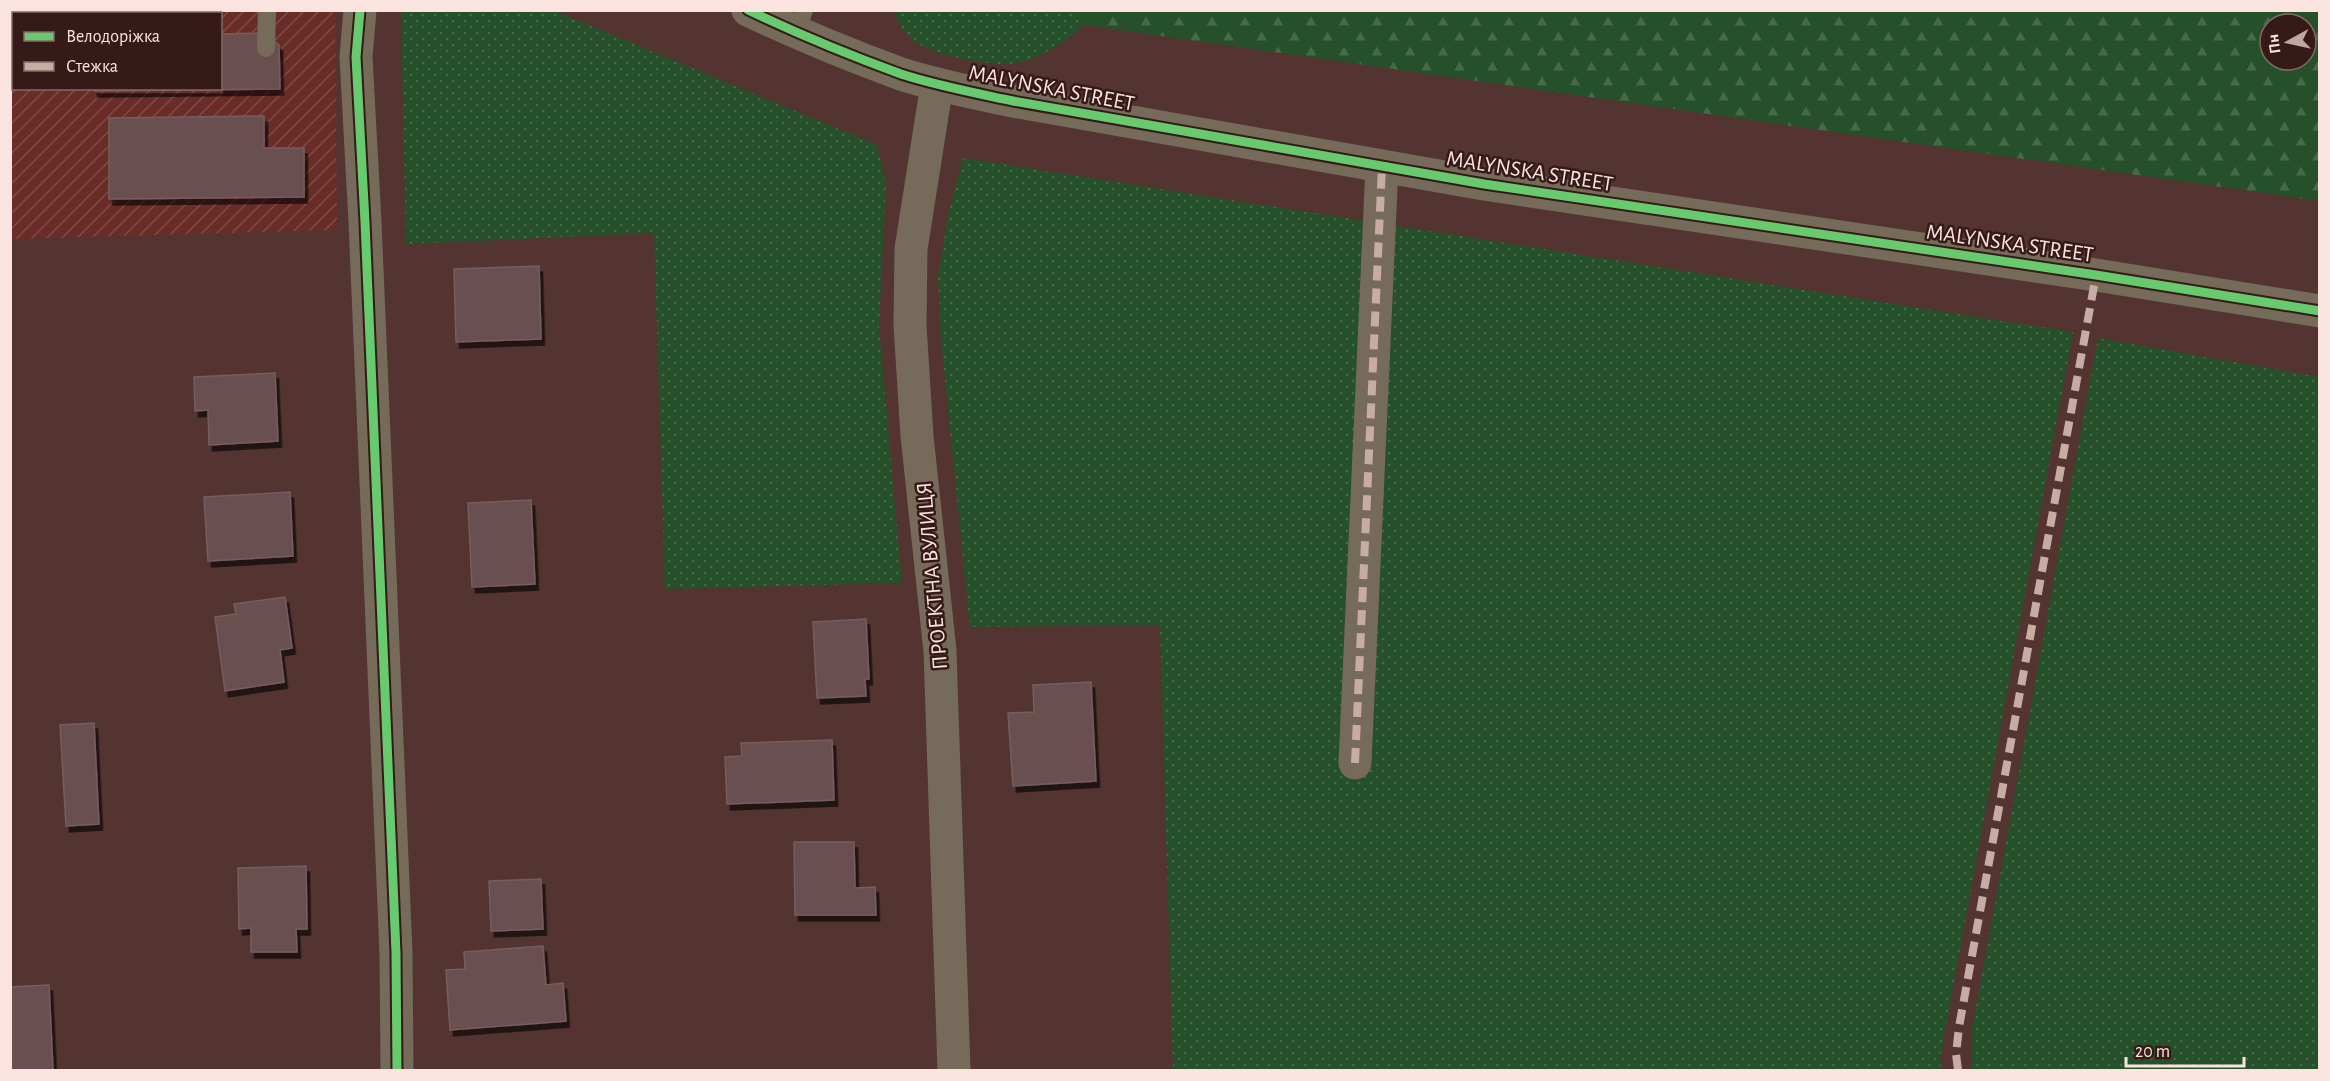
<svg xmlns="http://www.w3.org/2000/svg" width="2330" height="1081" font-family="'Alegreya Sans',sans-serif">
<defs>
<pattern id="industrial-furrows" width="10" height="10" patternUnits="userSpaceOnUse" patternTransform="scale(1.5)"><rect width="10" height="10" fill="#6a2c27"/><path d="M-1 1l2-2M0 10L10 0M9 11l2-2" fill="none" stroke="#804a46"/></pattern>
<pattern id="grass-dots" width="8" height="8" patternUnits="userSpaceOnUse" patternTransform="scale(1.5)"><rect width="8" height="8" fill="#255029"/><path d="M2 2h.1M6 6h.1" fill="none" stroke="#466948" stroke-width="1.8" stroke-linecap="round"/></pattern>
<pattern id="forest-firs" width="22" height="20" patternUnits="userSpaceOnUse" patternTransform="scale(1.5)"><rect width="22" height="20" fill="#255029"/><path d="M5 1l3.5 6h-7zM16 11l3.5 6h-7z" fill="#466948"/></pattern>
<filter id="shadow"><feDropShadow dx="3.5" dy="6" stdDeviation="0" flood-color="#0009"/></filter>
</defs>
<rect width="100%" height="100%" fill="#533431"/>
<path fill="url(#industrial-furrows)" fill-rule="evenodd" d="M10,11H335L337,230L11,239ZM14,14H220V88H14Z"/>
<g fill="url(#grass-dots)">
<path d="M401,11H555L877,145L886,184L879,327L902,583L665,589L654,233L406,244Z"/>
<path d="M893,11H1081L1084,25C1065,42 1042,58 1016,63C995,68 926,54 910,38C902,30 898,20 893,11Z"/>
<path d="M963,158L2073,332L1940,1059L1942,1070H1173L1160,625L970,627L941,340L938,277L949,211Z"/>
<path d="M2098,338L2319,377V1070H1972V1029Z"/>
</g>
<path fill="url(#forest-firs)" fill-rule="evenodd" d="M1081,11H2319V201L1084,25ZM2270,24H2306V60H2270Z"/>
<g fill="#694f50" stroke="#775d5e" stroke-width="1.5" filter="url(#shadow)">
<path d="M10,10H66V14H14V60H10Z"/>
<rect x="93" y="10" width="56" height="4"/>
<path d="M263,33L279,45L280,89L94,91V88H220V34Z"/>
<path d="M264,116V148H304V197L109,199V118Z"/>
<path d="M539,266L541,339L456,342L454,269Z"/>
<path d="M275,373L278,441L209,445L208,410L195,411L194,377Z"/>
<path d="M290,492L293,556L208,561L204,497Z"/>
<path d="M531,500L535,584L472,587L468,503Z"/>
<path d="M285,597L292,648L280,650L284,682L225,691L215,617L236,614L234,604Z"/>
<path d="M866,619L869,679H865L866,696L817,698L813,622Z"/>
<path d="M1091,682L1096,781L1013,786L1008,713L1034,712L1033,685Z"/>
<path d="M94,723L99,824L66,826L60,725Z"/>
<path d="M832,740L834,800L727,804L725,757L742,756L741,743Z"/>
<path d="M794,842H854L855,888L875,887L876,915H795Z"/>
<path d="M306,866L307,929H296L297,952H251V928L239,929L238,868Z"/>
<path d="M541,879L543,929L491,931L489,881Z"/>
<path d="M543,946L546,985L563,983L566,1021L450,1030L446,970L465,969L464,952Z"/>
<path d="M49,985L53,1070H10V987Z"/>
</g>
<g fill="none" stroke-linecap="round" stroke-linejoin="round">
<g stroke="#766a5a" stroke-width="18">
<path d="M796,33L804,10"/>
<path d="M266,48L267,10"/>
</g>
<g stroke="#766a5a" stroke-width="33">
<path d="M360,10L356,57L365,222L396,953L397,1070"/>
<path d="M748,10C798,34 849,55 901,74C938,86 976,93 1013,101L1484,184L2096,275L2320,311"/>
<path d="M937,84L911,249L910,325L917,436L940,651L954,1070"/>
<path d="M1355,763L1382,166"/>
</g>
<g stroke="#c7aca2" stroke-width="8" stroke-dasharray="15 8" stroke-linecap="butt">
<path d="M1355,763L1382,166"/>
<path d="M1958,1070L1956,1054L1959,1027L2096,275"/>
</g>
<g stroke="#351a17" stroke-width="13">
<g id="cycleway">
<path d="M360,10L356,57L365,222L396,953L397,1070"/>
<path d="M748,10C798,34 849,55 901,74C938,86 976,93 1013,101L1484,184L2096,275L2320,311"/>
</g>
</g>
<use href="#cycleway" stroke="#67ca6e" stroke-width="9"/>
</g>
<g text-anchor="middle" stroke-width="5" stroke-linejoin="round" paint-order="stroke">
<g font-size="22" fill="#fbe3e0" stroke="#351a17">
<text transform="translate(1052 87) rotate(11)" y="8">MALYNSKA STREET</text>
<text transform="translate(1530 170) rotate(9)" y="8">MALYNSKA STREET</text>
<text transform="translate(2010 242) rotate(8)" y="8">MALYNSKA STREET</text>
<text transform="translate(931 576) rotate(-95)" y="8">ПРОЕКТНА ВУЛИЦЯ</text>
</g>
</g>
<rect width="2330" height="1081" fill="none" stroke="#fbe3e0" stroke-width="24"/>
<rect x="12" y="12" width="210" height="78" fill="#351a17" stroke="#846a67" stroke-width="1.5"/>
<rect x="24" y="32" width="30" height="9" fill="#67ca6e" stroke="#846a67" stroke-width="1.5"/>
<text x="66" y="42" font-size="18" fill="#fbe3e0">Велодоріжка</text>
<rect x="24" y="62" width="30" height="9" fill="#c7aca2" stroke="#846a67" stroke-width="1.5"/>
<text x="66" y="72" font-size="18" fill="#fbe3e0">Стежка</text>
<g transform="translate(2288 42) rotate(262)"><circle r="28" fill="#351a17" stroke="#846a67" stroke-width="1.5"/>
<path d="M0-4.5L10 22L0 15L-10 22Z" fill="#c0a6a3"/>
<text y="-9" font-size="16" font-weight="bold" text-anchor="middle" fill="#fbe3e0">Пн</text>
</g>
<path d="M2126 1057v9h118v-9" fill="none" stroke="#fbe3e0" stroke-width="3"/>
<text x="2135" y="1057" font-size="18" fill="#fbe3e0" stroke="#351a17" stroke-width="4.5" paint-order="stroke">20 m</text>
</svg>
